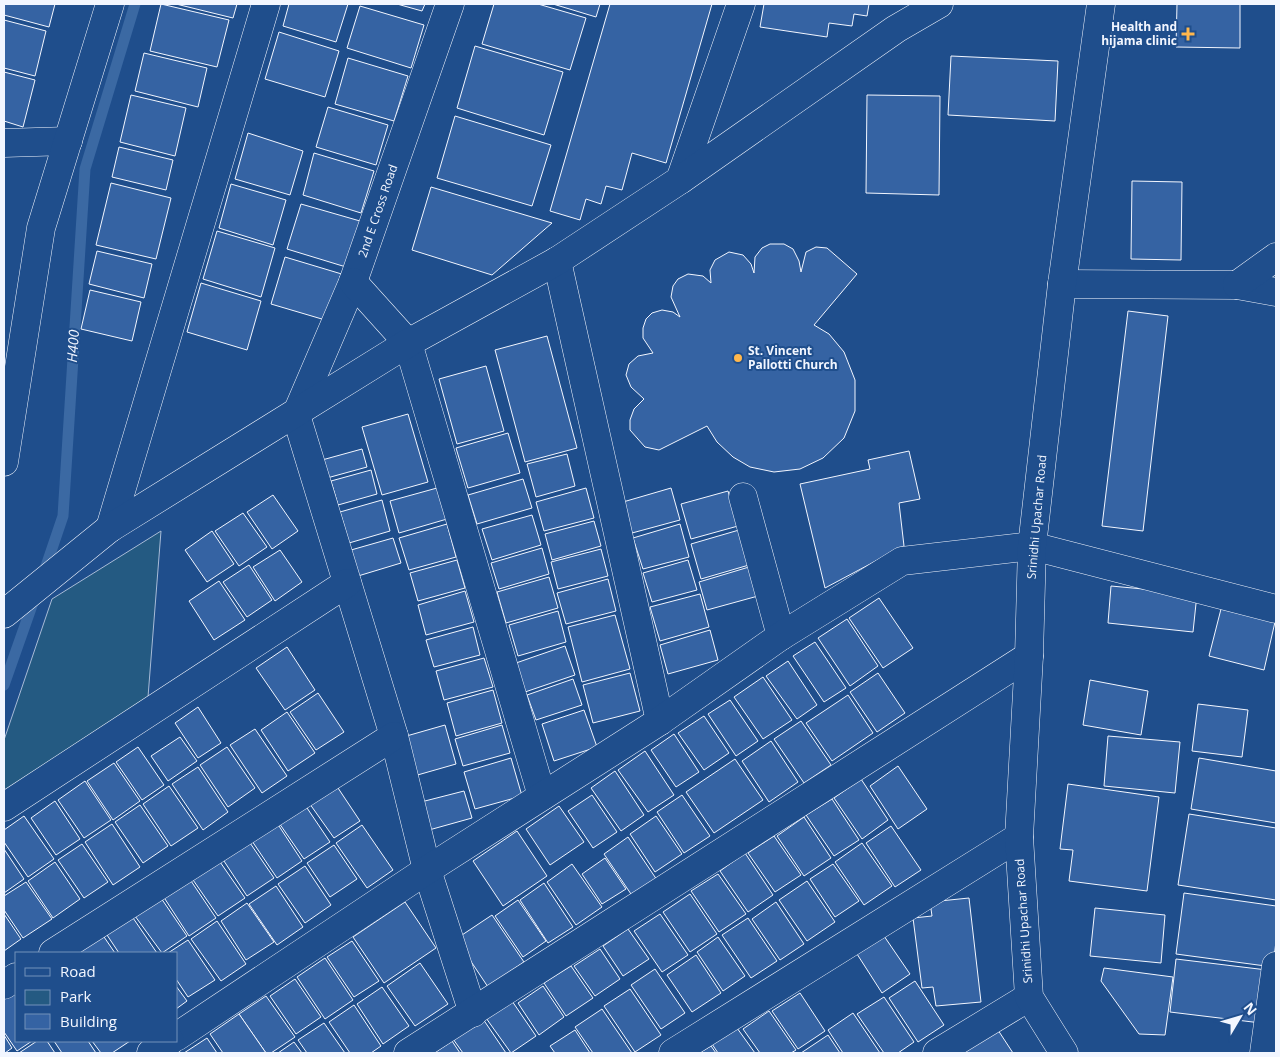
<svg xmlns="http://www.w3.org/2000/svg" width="1280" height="1057" font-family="'Open Sans',sans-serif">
<rect width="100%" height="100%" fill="#1f4e8c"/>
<path fill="#245a82" stroke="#a8bbd7" d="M161,531L148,697L4,800V740L52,599Z"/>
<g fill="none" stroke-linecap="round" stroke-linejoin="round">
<g stroke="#3b69a3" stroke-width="11">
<path d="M43,575L63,516L85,169L135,4"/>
<path d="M4,685L35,597"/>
</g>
</g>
<g fill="#3563a3" stroke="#f2f6ff">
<path d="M4,4H55L49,27L4,15Z"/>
<path d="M161,4L229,20L217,67L150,51Z"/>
<path d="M176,4H237L233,18Z"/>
<path d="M289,4H348L336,42L283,26Z"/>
<path d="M397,4H425L422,11Z"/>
<path d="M494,4H538L586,18L570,70L482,44Z"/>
<path d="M553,4H600L596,17Z"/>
<path d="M610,4H712L666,163L632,153L622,190L606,186L601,204L586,199L580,220L550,211Z"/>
<path d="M764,4H869L867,16L854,14L852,26L829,23L827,37L760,27Z"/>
<path d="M1177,4H1240V48L1176,47Z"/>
<path d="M360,6L424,25L411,68L347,48Z"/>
<path d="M4,20L46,31L35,76L4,68Z"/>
<path d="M279,32L339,51L325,97L265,79Z"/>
<path d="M475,46L563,72L544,135L457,108Z"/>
<path d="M144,53L207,68L198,107L135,91Z"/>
<path d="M951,56L1058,61L1055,121L948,115Z"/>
<path d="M348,58L408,76L394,121L335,104Z"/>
<path d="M4,72L35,80L23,127L4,121Z"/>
<path d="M131,95L186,108L175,156L120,142Z"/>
<path d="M867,95L940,96L939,195L866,193Z"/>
<path d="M328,107L388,125L376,165L316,147Z"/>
<path d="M455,116L551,145L532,206L437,178Z"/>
<path d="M248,133L303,151L290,195L235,179Z"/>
<path d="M119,147L173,160L166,190L112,177Z"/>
<path d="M314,153L374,171L361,213L303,195Z"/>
<path d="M1132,181L1182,182L1181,260L1131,259Z"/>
<path d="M111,183L171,198L156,259L96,245Z"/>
<path d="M231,184L286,200L273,245L219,228Z"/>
<path d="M431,187L552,223L492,275L412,250Z"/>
<path d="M301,204L360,221L346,267L287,249Z"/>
<path d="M217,231L275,248L261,297L203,279Z"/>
<path d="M770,244H784L793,249L799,261L801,272L806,252L816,247L827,248L857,274L814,325L829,334L844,352L855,380V411L844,438L823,458L800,469L774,472L750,467L733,457L717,442L707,426L659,450L645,447L630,430V420L634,409L644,399L631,387L626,375L629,364L638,356L653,353L643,338V328L646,319L652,313L662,310L673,312L680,317L671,297L673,286L678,279L688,274L703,276L711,283L710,270L715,260L729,252L743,255L751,264L754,273L755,257L762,248Z"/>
<path d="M97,251L152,264L144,298L89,284Z"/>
<path d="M285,257L345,275L332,322L271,304Z"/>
<path d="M201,283L261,301L247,350L187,332Z"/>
<path d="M90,290L141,302L132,341L81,329Z"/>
<path d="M1128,311L1168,316L1143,531L1102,526Z"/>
<path d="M547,336L577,448L525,462L495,350Z"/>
<path d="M486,366L504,431L457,444L439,379Z"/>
<path d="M408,414L428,482L382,495L362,427Z"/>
<path d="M508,433L520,473L468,488L456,448Z"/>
<path d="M362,449L367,467L327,478L322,460Z"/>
<path d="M909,451L920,499L899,503L904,546L825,588L800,484L870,469L868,460Z"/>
<path d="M567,454L575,486L536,497L527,464Z"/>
<path d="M371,470L377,494L338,505L331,481Z"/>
<path d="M523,479L532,508L477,524L468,495Z"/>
<path d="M437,488L447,519L399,533L390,501Z"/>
<path d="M586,488L594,518L544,531L536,502Z"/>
<path d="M671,488L680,520L632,533L623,502Z"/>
<path d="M728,491L738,526L691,539L681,504Z"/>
<path d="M273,495L298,531L272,549L247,512Z"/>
<path d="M382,500L390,531L349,543L340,512Z"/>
<path d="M243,513L267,547L239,566L215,531Z"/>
<path d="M532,515L541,545L492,560L482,529Z"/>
<path d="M594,521L601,546L552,560L545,534Z"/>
<path d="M447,524L456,557L409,570L399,538Z"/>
<path d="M680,524L689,557L643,569L633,538Z"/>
<path d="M739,530L749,565L701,579L691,544Z"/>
<path d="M212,531L234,564L207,582L185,550Z"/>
<path d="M393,538L401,563L358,576L351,550Z"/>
<path d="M542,548L549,574L499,589L491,563Z"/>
<path d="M601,549L608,576L558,589L551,562Z"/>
<path d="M280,550L302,582L275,601L253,567Z"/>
<path d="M457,560L465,588L418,601L410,573Z"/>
<path d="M688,560L697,590L652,602L643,573Z"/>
<path d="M249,565L272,600L247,617L223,582Z"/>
<path d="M749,567L758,596L707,610L699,582Z"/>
<path d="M549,577L558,608L506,623L497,592Z"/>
<path d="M608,579L616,611L566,624L557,593Z"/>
<path d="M219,581L245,620L214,640L189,601Z"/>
<path d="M1111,586L1197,594L1193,632L1108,623Z"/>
<path d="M465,591L474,622L426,635L418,605Z"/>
<path d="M700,594L709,627L660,641L650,607Z"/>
<path d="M879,598L913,648L883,668L849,618Z"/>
<path d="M1221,609L1275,622L1264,670L1209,656Z"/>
<path d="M558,611L566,642L518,656L509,625Z"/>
<path d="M615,615L630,669L582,682L568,627Z"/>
<path d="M847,619L878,666L850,686L818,638Z"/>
<path d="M473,627L480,655L434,667L426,640Z"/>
<path d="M710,630L718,660L668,674L660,645Z"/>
<path d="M815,642L846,688L824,702L793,656Z"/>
<path d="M565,646L575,675L525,692L516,663Z"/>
<path d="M287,647L315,690L285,710L256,668Z"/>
<path d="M484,658L493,687L444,700L436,671Z"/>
<path d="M788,661L817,705L797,719L766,676Z"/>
<path d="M630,673L640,711L593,723L583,685Z"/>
<path d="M878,673L905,713L877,732L850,692Z"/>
<path d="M763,677L792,720L763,739L734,697Z"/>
<path d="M573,679L582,705L536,720L527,695Z"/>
<path d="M1090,680L1148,691L1141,735L1083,725Z"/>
<path d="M493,690L502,723L456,736L447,703Z"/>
<path d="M318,693L344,732L316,750L290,712Z"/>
<path d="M848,695L873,733L832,761L806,723Z"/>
<path d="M730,700L758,741L736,756L708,714Z"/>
<path d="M1198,704L1248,710L1242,757L1192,751Z"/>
<path d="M198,707L221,743L198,758L175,723Z"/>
<path d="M584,710L597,747L554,761L542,724Z"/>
<path d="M287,712L315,753L288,771L261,730Z"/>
<path d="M704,716L729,753L704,770L678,733Z"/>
<path d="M801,721L831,765L804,783L774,739Z"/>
<path d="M445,725L456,764L414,776L403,737Z"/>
<path d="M502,725L510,753L463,766L455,739Z"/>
<path d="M255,729L287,776L262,793L230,745Z"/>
<path d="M674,734L699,772L676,787L651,750Z"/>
<path d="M1108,736L1180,742L1175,793L1104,786Z"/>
<path d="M180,737L197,761L168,781L151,756Z"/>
<path d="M771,741L798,782L769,802L742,761Z"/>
<path d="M138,747L164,785L142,800L116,762Z"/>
<path d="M227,747L255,788L228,807L200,765Z"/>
<path d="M645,751L674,795L648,812L618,770Z"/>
<path d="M511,758L522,796L475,809L464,772Z"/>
<path d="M1199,758L1276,771V823L1191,809Z"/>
<path d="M735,759L763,800L714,833L686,792Z"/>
<path d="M114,763L140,801L113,820L87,781Z"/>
<path d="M898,766L927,809L898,829L870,786Z"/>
<path d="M198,767L228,812L203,830L172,784Z"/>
<path d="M615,771L644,815L621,831L591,788Z"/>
<path d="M861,779L888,820L862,839L834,798Z"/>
<path d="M85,781L111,820L84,838L58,800Z"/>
<path d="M334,782L360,821L334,838L307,800Z"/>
<path d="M1068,784L1159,797L1147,891L1069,881L1073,850L1060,849Z"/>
<path d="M169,786L198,828L171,846L143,804Z"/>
<path d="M464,791L472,818L429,830L421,802Z"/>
<path d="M592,795L617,832L593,848L568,811Z"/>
<path d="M682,795L710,836L684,853L657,812Z"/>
<path d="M832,799L859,840L834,856L806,815Z"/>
<path d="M55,801L80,839L56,855L31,818Z"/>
<path d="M140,805L168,846L143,863L115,822Z"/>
<path d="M305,805L330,842L304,859L279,823Z"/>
<path d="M559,806L584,842L550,865L526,829Z"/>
<path d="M1189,814L1276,828V900L1178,885Z"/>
<path d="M24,816L54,859L28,877L4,842V830Z"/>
<path d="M656,816L682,854L655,872L630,834Z"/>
<path d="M804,817L831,858L804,876L777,836Z"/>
<path d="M277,823L302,861L277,878L252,841Z"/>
<path d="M112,824L140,867L113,885L85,842Z"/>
<path d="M362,825L393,870L367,888L336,843Z"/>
<path d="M891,826L921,870L895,887L866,843Z"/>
<path d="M517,831L547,876L503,906L473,861Z"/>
<path d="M774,836L801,875L775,892L748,853Z"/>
<path d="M628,837L657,880L633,897L604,854Z"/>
<path d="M248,840L274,878L247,896L222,858Z"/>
<path d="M862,843L892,886L864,905L835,862Z"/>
<path d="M82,844L108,882L84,898L58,860Z"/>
<path d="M334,845L357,879L330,897L307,863Z"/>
<path d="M4,849L24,879L4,893Z"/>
<path d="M745,853L773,895L748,912L720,871Z"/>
<path d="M605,858L626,889L602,904L582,874Z"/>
<path d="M218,859L245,898L218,916L191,877Z"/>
<path d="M55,862L80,899L53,918L28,881Z"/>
<path d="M572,864L602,907L576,925L547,882Z"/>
<path d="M833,864L859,901L835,917L810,879Z"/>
<path d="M305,866L331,905L305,923L278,884Z"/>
<path d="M718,874L746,914L719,932L691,891Z"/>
<path d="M189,878L216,918L189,936L163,896Z"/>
<path d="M807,881L835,922L807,941L779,900Z"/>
<path d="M26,882L52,919L23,938L4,910V896Z"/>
<path d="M544,883L573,927L548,943L520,900Z"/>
<path d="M276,886L303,927L277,945L249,904Z"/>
<path d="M1184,893L1276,906V941L1273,967L1176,954Z"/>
<path d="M690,894L717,934L690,952L663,912Z"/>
<path d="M161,898L187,936L162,953L135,916Z"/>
<path d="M969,898L981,1002L936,1006L933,987L922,988L913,918L932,916L930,902Z"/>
<path d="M518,900L546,941L523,957L495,916Z"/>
<path d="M405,902L436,948L384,983L353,937Z"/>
<path d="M776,902L804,944L780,960L752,919Z"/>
<path d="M247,903L274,942L246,960L221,921Z"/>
<path d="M1095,908L1165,915L1161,963L1090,956Z"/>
<path d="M4,914L21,939L4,951Z"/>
<path d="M660,914L688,955L662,972L634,931Z"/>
<path d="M131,915L157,953H119L105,932Z"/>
<path d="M492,915L524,962L488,987L456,939Z"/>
<path d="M748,918L777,961L751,978L722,935Z"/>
<path d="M217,921L246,964L221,981L191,939Z"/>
<path d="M628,929L649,959L623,976L603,946Z"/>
<path d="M102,934L115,953H77Z"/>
<path d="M884,936L910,974L882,993L857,954Z"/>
<path d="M718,937L745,976L723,991L697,952Z"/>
<path d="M188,940L215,980L188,997L176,979V953H168Z"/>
<path d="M352,941L379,981L354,997L327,957Z"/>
<path d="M600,949L620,979L595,996L574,966Z"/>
<path d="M696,955L721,993L692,1012L667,975Z"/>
<path d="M325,958L353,1000L325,1019L297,977Z"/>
<path d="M1176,959L1267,970L1261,1023L1170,1012Z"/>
<path d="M420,963L448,1004L415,1026L387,986Z"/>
<path d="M571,966L593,998L566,1016L544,983Z"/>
<path d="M1104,968L1173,977L1165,1035L1139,1034L1101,981Z"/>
<path d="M655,969L685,1013L661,1029L631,985Z"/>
<path d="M295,979L321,1017L296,1034L270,996Z"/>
<path d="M915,981L944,1025L918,1042L889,998Z"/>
<path d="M176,986L187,1001L176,1009Z"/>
<path d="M543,986L564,1017L539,1035L518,1003Z"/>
<path d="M382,987L409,1026L383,1044L357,1004Z"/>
<path d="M630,989L661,1035L635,1052L604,1006Z"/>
<path d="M16,991V1041H32L17,1051L4,1032V999Z"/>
<path d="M800,993L825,1031L798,1049L772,1011Z"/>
<path d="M266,996L295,1037L271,1053H266L239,1014Z"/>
<path d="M884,997L914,1042L898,1053H884L857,1014Z"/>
<path d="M512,1001L536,1036L511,1053L486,1018Z"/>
<path d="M354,1005L381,1046L371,1053H350L329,1022Z"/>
<path d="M602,1009L632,1053H593L575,1027Z"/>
<path d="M769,1011L796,1050L791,1053H760L743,1029Z"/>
<path d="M853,1013L880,1053H843L828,1030Z"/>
<path d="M239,1014L266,1053H223L210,1034Z"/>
<path d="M483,1019L506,1053H463L453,1039Z"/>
<path d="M324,1023L345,1053H307L298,1040Z"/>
<path d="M996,1027L1013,1053H958Z"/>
<path d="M737,1028L755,1053H718L712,1044Z"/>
<path d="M575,1030L590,1053H555L550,1046Z"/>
<path d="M4,1035L12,1048L5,1053H4Z"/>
<path d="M828,1035L840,1053H801Z"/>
<path d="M207,1038L217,1053H184Z"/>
<path d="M37,1041H47L55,1053H19Z"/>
<path d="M54,1041H88L96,1053H62Z"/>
<path d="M92,1041H130L112,1053H101Z"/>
<path d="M452,1041L460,1053H434Z"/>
<path d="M294,1042L302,1053H278Z"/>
<path d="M711,1046L716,1053H699Z"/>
</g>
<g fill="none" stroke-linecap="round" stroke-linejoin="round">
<g stroke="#f2f6ff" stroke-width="29">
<g id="street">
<path d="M450,4L353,282L296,415L394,736L427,870L473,1013"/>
<path d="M4,143L68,141"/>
<path d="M680,180L741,4"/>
<path d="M557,261L660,721"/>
<path d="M353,282L408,343L542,796"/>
<path d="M1062,284L1237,285L1276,292"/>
<path d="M1237,285L1276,257"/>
<path d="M4,462L41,228L110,4"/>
<path d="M743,497L781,636"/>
<path d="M110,528L266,4"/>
<path d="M4,807L347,583"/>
<path d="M53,953L394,736"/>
<path d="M4,985L16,977"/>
<path d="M176,1037L427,870L660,721L781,636L902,561L1032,546L1276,609"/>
<path d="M151,1053L170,1041"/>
<path d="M408,1053L1029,656"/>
<path d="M673,1053L1019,837"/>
<path d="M937,1053L1029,997"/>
<path d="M1264,1053L1276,966"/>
</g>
</g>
<g stroke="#f2f6ff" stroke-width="29">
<g id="secondary">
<path d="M4,614L110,528L408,343L557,261L680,180L896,29L939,4"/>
<path d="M1064,1053L1029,997L1019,837L1029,656L1032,546L1062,284L1101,4"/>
</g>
</g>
<use href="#street" stroke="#1f4e8c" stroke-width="28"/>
<use href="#secondary" stroke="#1f4e8c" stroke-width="28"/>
</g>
<g fill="#ffb74d" stroke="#1f4e8c" stroke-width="2">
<path d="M1185.5 26.5h5v5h5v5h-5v5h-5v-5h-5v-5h5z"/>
<circle cx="738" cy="358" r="5"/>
</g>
<g text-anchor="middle" stroke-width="4" stroke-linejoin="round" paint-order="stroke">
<g font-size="12" font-weight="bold" fill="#f2f6ff" stroke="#1f4e8c" text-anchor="end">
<text x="1177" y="31">Health and<tspan x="1177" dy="14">hijama clinic</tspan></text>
<text x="748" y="355" text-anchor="start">St. Vincent<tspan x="748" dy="14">Pallotti Church</tspan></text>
</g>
<g font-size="12" fill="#f2f6ff" stroke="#1f4e8c">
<text transform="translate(378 211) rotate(-71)" y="4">2nd E Cross Road</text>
<text transform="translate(1037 517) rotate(-85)" y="4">Srinidhi Upachar Road</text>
<text transform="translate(1024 921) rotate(-94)" y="4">Srinidhi Upachar Road</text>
</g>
<g font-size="14" font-style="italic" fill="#f2f6ff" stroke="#1f4e8c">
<text transform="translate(73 346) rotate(-86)" y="5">H400</text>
</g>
</g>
<rect width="1280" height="1057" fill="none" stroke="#f2f6ff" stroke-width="10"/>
<rect x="15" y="952" width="162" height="90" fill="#1f4e8c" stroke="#7391ba"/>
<rect x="25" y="968" width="25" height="8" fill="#1f4e8c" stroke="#7391ba"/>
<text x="60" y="977" font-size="15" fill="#f2f6ff">Road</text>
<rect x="25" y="990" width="25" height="15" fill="#245a82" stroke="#7391ba"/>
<text x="60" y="1002" font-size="15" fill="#f2f6ff">Park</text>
<rect x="25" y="1014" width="25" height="15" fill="#3563a3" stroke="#7391ba"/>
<text x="60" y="1027" font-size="15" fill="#f2f6ff">Building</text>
<g transform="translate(1240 1017) rotate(52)" stroke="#1f4e8c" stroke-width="4" paint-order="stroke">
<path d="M0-4L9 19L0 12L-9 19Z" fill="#f2f6ff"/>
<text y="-8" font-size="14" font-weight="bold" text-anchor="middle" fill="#f2f6ff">N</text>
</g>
</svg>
